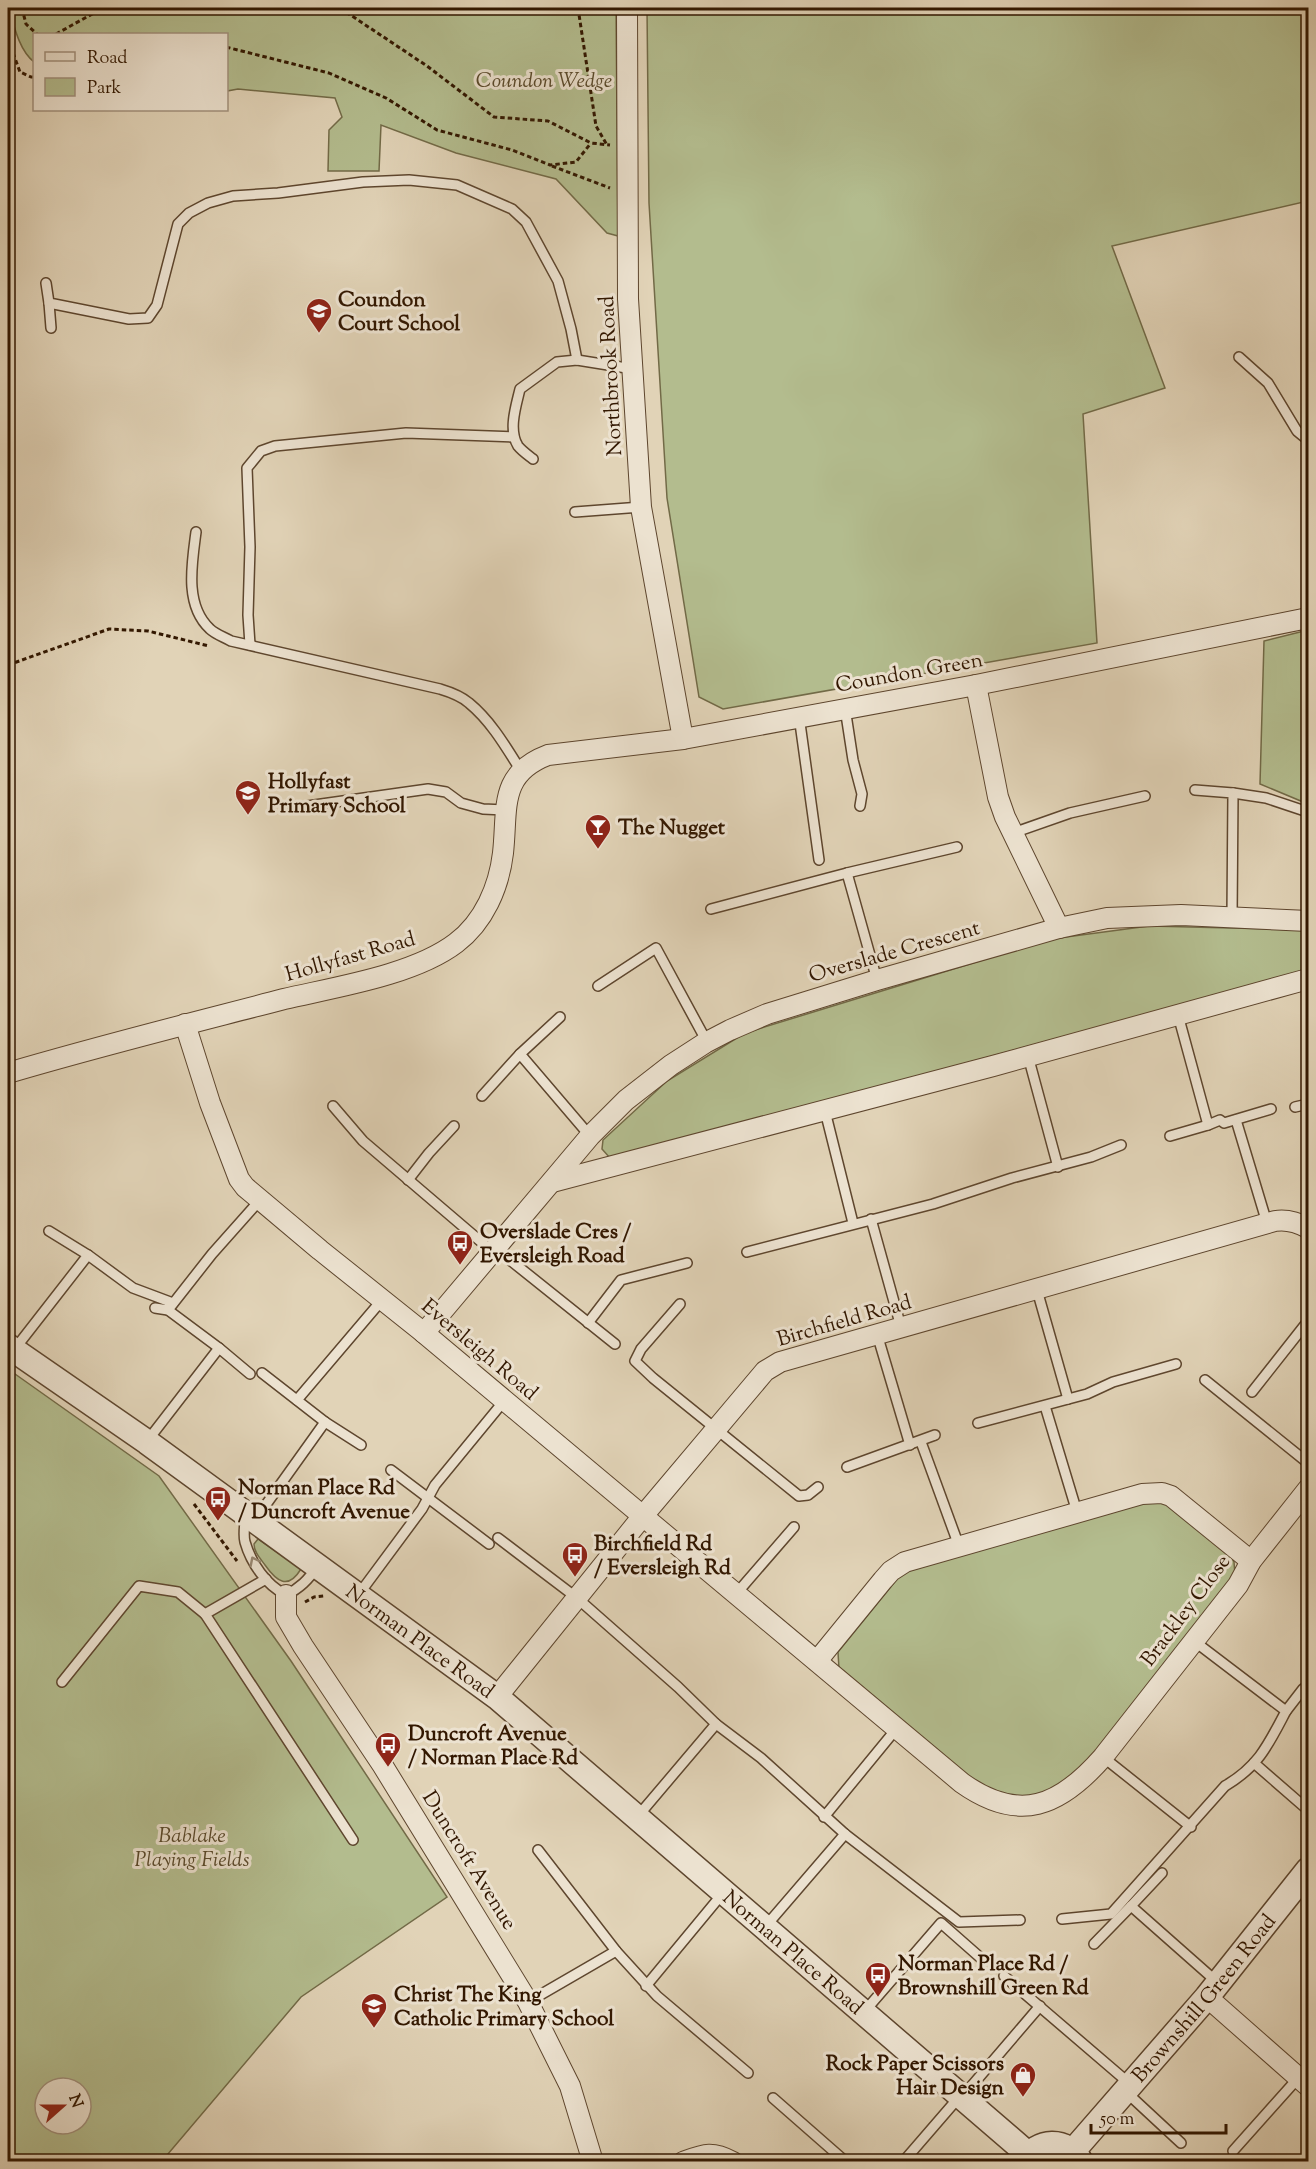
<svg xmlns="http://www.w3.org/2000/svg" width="1316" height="2169" font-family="'Sorts Mill Goudy',serif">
<rect width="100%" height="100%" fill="#e1d3b7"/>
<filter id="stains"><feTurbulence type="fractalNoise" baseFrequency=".00333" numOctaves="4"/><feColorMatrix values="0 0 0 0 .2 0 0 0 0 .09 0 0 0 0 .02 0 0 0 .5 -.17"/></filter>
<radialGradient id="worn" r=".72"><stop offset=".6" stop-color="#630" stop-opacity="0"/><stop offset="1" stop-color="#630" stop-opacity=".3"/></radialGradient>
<g fill="#b3bc8e" stroke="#726a47" stroke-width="1.5" fill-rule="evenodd">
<path d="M9,8H616L618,236L607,233L556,179L456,153L381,125L379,171H328L329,130L342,117L335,98L238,89L227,91L226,34H34V62C19,50 14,26 9,8Z"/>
<path d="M647,8H1308V201L1112,246L1165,388L1083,414L1097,643L723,709L699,697L667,498L649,203Z"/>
<path d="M1308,630V804L1260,784L1264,641Z"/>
<path d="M1149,926L1308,930V971L665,1144L610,1158L602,1149L603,1140L667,1081L745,1033L1051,939Z"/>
<path d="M8,1369L159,1476L291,1661L447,1897L301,1997L162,2161H8ZM45,2088H81V2124H45Z"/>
<path d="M1144,1501L1165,1502L1231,1556L1234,1562L1235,1575L1083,1769L1049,1793L1017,1798L978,1787L839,1669L838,1652L902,1573Z"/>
<path d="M258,1539L301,1569C288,1590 277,1582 265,1565C260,1558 254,1552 254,1544Z"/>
</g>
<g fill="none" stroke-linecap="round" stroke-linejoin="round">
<g stroke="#5e462e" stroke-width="12">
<g id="service">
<path d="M46,283L49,303L129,319L148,318L157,305L178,224L189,213L208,203L233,196L278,193L363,182L409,180L457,185L512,209L526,222L558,281L571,329L577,360"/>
<path d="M49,303L51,328"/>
<path d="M1239,357L1268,383L1297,431L1308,440"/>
<path d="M533,459C528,455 522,451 518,446C508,430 516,406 520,389L557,362L577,360L633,369"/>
<path d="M575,512L641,507"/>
<path d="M196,532C192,563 184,605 210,629C215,634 224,637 231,641L440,689C450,692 461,696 469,703C491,721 506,747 521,771"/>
<path d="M250,645L248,615L250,547L247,468L261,451L275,446L406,433L514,437"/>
<path d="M845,708L853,760L862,794L860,806"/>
<path d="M799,716L819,860"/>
<path d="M1195,790L1233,793L1232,916"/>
<path d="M1233,793L1266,798L1308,812"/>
<path d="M293,808L428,789L446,792L461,803L483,809L505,810"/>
<path d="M1013,833L1070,813L1145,796"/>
<path d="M847,873L877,980"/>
<path d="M711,909L847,873L957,847"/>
<path d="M598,986L656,948L707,1042"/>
<path d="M1178,1015L1208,1125L1220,1120L1224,1123L1271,1109"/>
<path d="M560,1017L520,1054L590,1136"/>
<path d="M1028,1056L1058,1167"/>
<path d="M482,1096L520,1054"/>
<path d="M333,1106L363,1141L493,1252"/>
<path d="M1295,1107L1308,1104"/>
<path d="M825,1111L853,1223"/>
<path d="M1236,1120L1267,1223"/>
<path d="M1170,1136L1208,1125"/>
<path d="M408,1180L429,1153L454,1126"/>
<path d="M871,1219L901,1327"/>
<path d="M49,1231L88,1255L133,1288L173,1303"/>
<path d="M495,1248L615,1344"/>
<path d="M747,1252L933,1204L1012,1178L1091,1157L1121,1145"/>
<path d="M1037,1290L1068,1399"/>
<path d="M680,1304L641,1349L635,1361L653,1378L799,1496L808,1495L818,1487"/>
<path d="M155,1308L168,1310L219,1348"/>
<path d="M168,1310L212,1254L260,1200"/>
<path d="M588,1323L621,1280L687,1263"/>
<path d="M877,1334L910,1445"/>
<path d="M14,1350L88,1255"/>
<path d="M262,1373L325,1422L361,1445"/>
<path d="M1205,1380L1308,1463"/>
<path d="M1252,1392L1308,1321"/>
<path d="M297,1400L382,1300"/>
<path d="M1045,1406L1077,1512"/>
<path d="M978,1423L1087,1394L1113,1382L1176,1364"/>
<path d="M148,1440L219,1348L250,1374"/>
<path d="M921,1442L959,1546"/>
<path d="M847,1467L935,1435"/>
<path d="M391,1470L489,1544"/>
<path d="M245,1518C245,1526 243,1535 245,1542C251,1563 266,1585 286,1595C300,1588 308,1580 317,1567"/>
<path d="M255,1520L325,1422"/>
<path d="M498,1538L577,1598L678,1687L716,1724L761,1758L845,1834L959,1922L1020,1920"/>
<path d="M266,1579L205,1614L353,1840"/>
<path d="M359,1594L422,1509L435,1485L504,1401"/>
<path d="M736,1594L794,1527"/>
<path d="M62,1682L139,1586L178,1592L205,1614"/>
<path d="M1286,1711L1303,1689L1308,1686"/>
<path d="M1103,1757L1191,1827"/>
<path d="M1254,1763L1308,1810"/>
<path d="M638,1816L716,1724"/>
<path d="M824,1817L897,1728"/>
<path d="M1162,1873L1131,1906L1217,1982"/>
<path d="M1062,1919L1111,1914L1225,1786C1259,1766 1268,1745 1286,1711L1194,1641"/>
<path d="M765,1927L845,1834"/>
<path d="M1094,1944L1131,1906"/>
<path d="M616,1951L657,1996L748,2073"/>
<path d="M1004,1976L1130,2084"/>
<path d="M646,1986L723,1893"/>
<path d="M528,2002L616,1951L538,1850"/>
<path d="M864,2012L941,1923L983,1960"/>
<path d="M1125,2091L1181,2143"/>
<path d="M963,2096L1040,2006"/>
<path d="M773,2098L846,2162"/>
<path d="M1233,2151L1308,2067"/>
<path d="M903,2162L960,2096"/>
</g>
</g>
<g stroke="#5e462e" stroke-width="22">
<g id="minor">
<path d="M627,8L628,299L641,507L683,739"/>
<path d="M976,685L998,797L1005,817L1059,928"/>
<path d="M185,1024L210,1103L239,1179L245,1187L320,1250L424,1333L962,1783C1020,1824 1060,1806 1103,1757L1238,1585L1251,1561L1308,1489"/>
<path d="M8,1073C99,1046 192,1023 284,999C336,987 414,975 456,943C484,922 499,887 503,853C508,809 498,774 548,755L683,739L976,685L1308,618"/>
<path d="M552,1182L993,1066L1308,979"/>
<path d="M424,1333L590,1136L626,1100L671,1065L705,1043L730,1030L767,1014L877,980L1059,928L1107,918L1181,915L1308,921"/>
<path d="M286,1595V1617L303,1646L383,1766L528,2002L570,2086L593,2162"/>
<path d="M817,1661L883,1580L891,1571L905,1562L1142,1494L1162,1493L1171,1496L1251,1561"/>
<path d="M497,1697L642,1517L765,1371L780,1362L815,1352L1275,1221C1287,1219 1297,1222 1308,1228"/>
<path d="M1207,1997L1308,2086"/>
<path d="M683,2162C705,2154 712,2151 733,2162"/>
</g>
</g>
<g stroke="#5e462e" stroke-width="27">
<g id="tertiary">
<path id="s1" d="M8,1346L147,1442L497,1697L1028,2154"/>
<path id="s2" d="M1073,2151L1207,1997L1308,1870"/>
<path d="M1022,2162C1038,2139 1066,2137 1081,2162"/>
</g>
</g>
<g stroke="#321700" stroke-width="3" stroke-dasharray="4.5 3" stroke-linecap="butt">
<path d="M22,8L26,24L37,34"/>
<path d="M340,8L427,66L494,117L548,121L591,143L610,145"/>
<path d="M578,8L596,126L607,145"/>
<path d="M56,34L103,8"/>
<path d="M8,39L20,72L31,77H34"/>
<path d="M226,47L329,73L386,98L437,130L512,150L550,165L576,162L591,143"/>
<path d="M552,166L610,188"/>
<path d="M8,665L109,629L148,631L209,646"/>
<path d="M194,1504L237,1561"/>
<path d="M305,1602L314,1597L324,1596"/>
</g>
<use href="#service" stroke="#ece2d0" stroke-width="9"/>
<use href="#minor" stroke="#ece2d0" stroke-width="20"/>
<use href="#tertiary" stroke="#ece2d0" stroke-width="24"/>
</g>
<defs><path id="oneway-chevron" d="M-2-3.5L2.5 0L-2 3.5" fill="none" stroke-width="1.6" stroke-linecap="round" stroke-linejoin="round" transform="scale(1.5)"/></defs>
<use stroke="#988772" href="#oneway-chevron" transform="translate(254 1561) rotate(-117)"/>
<defs>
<g id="school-pin" transform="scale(1.35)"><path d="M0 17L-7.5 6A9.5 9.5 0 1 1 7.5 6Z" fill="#8f2418" stroke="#ece2d0"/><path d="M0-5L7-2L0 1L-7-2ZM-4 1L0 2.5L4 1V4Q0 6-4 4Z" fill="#fff"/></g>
<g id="bar-pin" transform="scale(1.35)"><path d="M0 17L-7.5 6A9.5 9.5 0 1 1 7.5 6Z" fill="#8f2418" stroke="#ece2d0"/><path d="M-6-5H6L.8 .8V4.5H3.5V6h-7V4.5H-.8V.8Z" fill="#fff"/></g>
<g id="bus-pin" transform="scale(1.35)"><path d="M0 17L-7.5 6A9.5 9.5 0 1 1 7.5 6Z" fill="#8f2418" stroke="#ece2d0"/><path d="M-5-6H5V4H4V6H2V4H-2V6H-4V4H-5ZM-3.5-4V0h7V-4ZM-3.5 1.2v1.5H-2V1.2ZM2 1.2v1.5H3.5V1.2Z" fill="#fff"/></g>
<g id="shop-pin" transform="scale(1.35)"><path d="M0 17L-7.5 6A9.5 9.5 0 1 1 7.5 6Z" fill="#8f2418" stroke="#ece2d0"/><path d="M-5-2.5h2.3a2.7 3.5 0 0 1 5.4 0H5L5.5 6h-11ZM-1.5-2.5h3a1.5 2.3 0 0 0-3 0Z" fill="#fff"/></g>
</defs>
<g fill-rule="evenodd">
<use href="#school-pin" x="319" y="311"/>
<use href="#school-pin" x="248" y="793"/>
<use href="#bar-pin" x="598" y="827"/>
<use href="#bus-pin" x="460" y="1243"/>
<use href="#bus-pin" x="218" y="1499"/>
<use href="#bus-pin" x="575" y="1555"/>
<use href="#bus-pin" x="388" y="1745"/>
<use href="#bus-pin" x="878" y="1975"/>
<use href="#school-pin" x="374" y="2006"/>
<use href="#shop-pin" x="1023" y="2075"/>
</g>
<g text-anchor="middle" stroke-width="6" stroke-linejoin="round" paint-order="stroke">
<g font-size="21" font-style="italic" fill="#59492b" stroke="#ece2d0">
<text x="544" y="87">Coundon Wedge</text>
<text x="192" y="1842">Bablake<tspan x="192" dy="24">Playing Fields</tspan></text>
</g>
<g font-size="21" font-weight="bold" fill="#321700" stroke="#ece2d0" text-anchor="start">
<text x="338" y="306">Coundon<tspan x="338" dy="24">Court School</tspan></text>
<text x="268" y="788">Hollyfast<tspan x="268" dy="24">Primary School</tspan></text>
<text x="618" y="834">The Nugget</text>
<text x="480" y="1238">Overslade Cres /<tspan x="480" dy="24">Eversleigh Road</tspan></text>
<text x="238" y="1494">Norman Place Rd<tspan x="238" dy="24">/ Duncroft Avenue</tspan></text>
<text x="594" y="1550">Birchfield Rd<tspan x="594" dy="24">/ Eversleigh Rd</tspan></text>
<text x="408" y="1740">Duncroft Avenue<tspan x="408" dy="24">/ Norman Place Rd</tspan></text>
<text x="898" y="1970">Norman Place Rd /<tspan x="898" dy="24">Brownshill Green Rd</tspan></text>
<text x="394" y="2001">Christ The King<tspan x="394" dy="24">Catholic Primary School</tspan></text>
<text x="1004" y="2070" text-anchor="end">Rock Paper Scissors<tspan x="1004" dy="24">Hair Design</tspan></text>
</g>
<g font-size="21" fill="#321700" stroke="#ece2d0">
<text transform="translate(610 376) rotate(-93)" y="7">Northbrook Road</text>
<text transform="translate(909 672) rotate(-10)" y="7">Coundon Green</text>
<text transform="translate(894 951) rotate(-16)" y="7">Overslade Crescent</text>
<text transform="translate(350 956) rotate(-16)" y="7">Hollyfast Road</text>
<text transform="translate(844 1320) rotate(-16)" y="7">Birchfield Road</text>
<text transform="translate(480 1349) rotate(40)" y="7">Eversleigh Road</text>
<text transform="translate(1185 1610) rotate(-53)" y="7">Brackley Close</text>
<text dy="7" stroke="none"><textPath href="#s1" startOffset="507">Norman Place Road</textPath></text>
<text transform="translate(470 1860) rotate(58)" y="7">Duncroft Avenue</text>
<text dy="7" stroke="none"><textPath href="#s1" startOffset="993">Norman Place Road</textPath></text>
<text dy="7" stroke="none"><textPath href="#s2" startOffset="201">Brownshill Green Road</textPath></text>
</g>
</g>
<rect width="1316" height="2169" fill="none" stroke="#e1d3b7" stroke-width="30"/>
<rect x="9" y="9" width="1298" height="2151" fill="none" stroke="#321700" stroke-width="3"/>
<rect x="15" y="15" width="1286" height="2139" fill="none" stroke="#321700" stroke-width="1.5"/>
<rect x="33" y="33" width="195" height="78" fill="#ece2d0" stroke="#a2917d" stroke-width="1.5"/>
<rect x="45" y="52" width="30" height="9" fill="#ece2d0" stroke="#a2917d" stroke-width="1.5"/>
<text x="87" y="63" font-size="18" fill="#321700">Road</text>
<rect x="45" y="78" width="30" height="18" fill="#b3bc8e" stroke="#a2917d" stroke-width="1.5"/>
<text x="87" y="93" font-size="18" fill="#321700">Park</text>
<g transform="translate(63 2106) rotate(69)"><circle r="28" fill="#ece2d0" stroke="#a2917d" stroke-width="1.5"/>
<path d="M0-4.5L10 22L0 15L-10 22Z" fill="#8f2418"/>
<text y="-9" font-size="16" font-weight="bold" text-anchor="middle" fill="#321700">N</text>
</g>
<path d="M1091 2124v9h135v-9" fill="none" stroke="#321700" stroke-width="3"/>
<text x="1100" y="2124" font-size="18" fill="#321700" stroke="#ece2d0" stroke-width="4.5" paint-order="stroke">50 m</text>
<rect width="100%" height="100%" filter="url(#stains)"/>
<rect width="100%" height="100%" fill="url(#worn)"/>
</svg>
